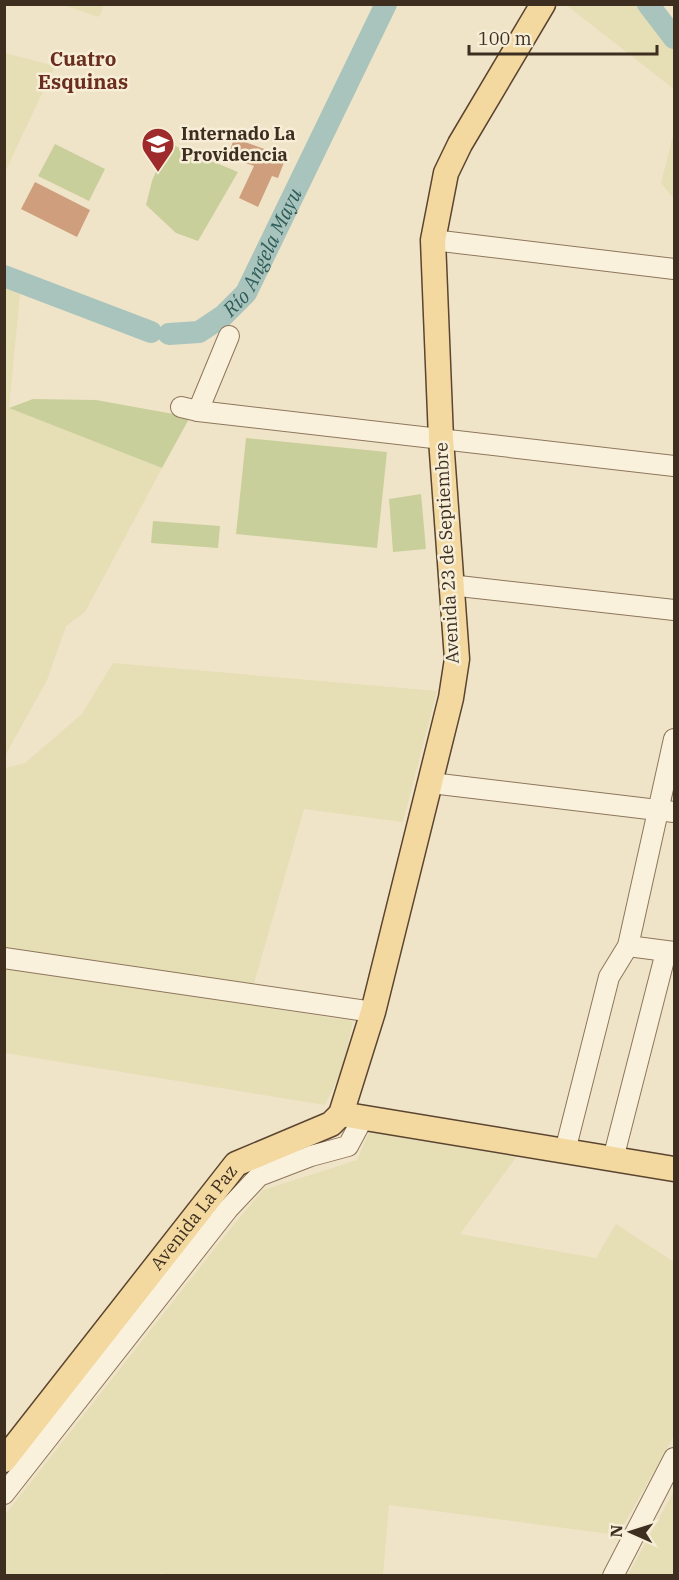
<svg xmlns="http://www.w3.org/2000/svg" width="679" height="1580" font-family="'IBM Plex Serif',serif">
<rect width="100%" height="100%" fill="#f0e4c8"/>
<g fill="#e6deb5">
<path d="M565,4L638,5L674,51V89Z"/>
<path d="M63,5H104L99,17Z"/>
<path d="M5,53L55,66L5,172L4,53Z"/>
<path d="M674,132V199L661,183Z"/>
<path d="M5,288L20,294L9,408L162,468L85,612L66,626L47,680L5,756Z"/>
<path d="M113,663L437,691L403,822L304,809L253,987L5,948V768L25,763L82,714Z"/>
<path d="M4,967L353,1021L343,1068L325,1105L5,1053Z"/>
<path d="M369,1132L520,1152L460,1234L596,1258L616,1224L674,1262V1436L618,1535L389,1505L383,1575L175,1576L160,1573L158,1576H5L4,1516L231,1228L263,1190L357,1160Z"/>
<path d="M674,1491V1575H628Z"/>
</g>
<g fill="#c9cf9b">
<path d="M168,143L238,172L198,241L176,233L146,205L152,181Z"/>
<path d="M55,144L105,169L89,201L38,176Z"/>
<path d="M33,399L96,400L190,417L162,468L9,408Z"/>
<path d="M246,438L387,452L377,548L236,534Z"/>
<path d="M421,494L426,549L393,552L389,499Z"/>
<path d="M153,521L220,526L218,548L151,543Z"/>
</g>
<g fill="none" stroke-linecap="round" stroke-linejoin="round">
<g stroke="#a9c4bc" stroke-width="22">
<path d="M648,4L674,38"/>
<path d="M4,276L151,332"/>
<path id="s1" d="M169,334L199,332L223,316L246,293L386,4"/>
</g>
</g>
<g fill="#cf9f7d">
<path d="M234,138L286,157L278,178L272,176L258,207L239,198L254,166L228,157Z"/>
<path d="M35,182L90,210L77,237L21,209Z"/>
</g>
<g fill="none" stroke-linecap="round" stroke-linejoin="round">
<g stroke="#8d765c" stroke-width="22">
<g id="minor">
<path d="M433,240L674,269"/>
<path d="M181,407L198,411L674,466"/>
<path d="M198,411L229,336"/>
<path d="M450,585L674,610"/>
<path d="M431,783L674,812"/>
<path d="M628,946L674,952"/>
<path d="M4,958L373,1012"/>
<path d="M565,1151L609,977L628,946L674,739"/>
<path d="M613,1159L666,952"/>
<path d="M4,1494L228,1209L259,1176L311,1156L348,1146L363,1118"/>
<path d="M613,1576L674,1458"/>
</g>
</g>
<g stroke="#5b4430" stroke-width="27">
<g id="major">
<path d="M341,1114L674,1169"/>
<path id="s2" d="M4,1460L236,1164L331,1124L341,1114L373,1012L451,698L457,659L441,439L433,240L446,173L460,144L543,4"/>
</g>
</g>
<use href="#minor" stroke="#faf1dc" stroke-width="20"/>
<use href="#major" stroke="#f3d9a0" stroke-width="24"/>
</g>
<defs>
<g id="school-pin" transform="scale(1.725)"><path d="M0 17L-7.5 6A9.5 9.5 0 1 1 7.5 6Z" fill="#9e2a2b" stroke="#f7eed8"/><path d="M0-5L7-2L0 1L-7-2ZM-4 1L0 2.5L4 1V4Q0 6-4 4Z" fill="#fff"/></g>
</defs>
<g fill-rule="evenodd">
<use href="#school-pin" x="158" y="144"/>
</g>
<g text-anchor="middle" stroke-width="5" stroke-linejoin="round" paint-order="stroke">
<g font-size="18" font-weight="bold" fill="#3d2e20" stroke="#f7eed8" text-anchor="start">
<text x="181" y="140">Internado La<tspan x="181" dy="21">Providencia</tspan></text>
</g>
<g font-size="18" fill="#3d2e20" stroke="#f7eed8">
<text transform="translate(447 553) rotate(-93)" y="6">Avenida 23 de Septiembre</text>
<text dy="6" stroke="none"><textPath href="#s2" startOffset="308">Avenida La Paz</textPath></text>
</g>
<g font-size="20" font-weight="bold" fill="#6b2e1e" stroke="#f7eed8">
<text x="83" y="66">Cuatro<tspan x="83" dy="23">Esquinas</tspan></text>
</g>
<g font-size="20" font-style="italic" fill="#2f5d5a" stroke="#f7eed8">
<text dy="7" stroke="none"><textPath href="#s1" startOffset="135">Río Angela Mayu</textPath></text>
</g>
</g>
<rect width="679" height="1580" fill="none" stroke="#3d2e20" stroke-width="12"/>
<g transform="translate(631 1532) rotate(273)" stroke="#f7eed8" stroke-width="4.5" paint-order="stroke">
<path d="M0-4.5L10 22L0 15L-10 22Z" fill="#3d2e20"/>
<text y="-9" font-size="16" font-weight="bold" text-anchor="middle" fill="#3d2e20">N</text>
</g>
<path d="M469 45v9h188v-9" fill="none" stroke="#3d2e20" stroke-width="3"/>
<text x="478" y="45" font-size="18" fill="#3d2e20" stroke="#f7eed8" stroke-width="4.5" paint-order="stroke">100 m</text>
</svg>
